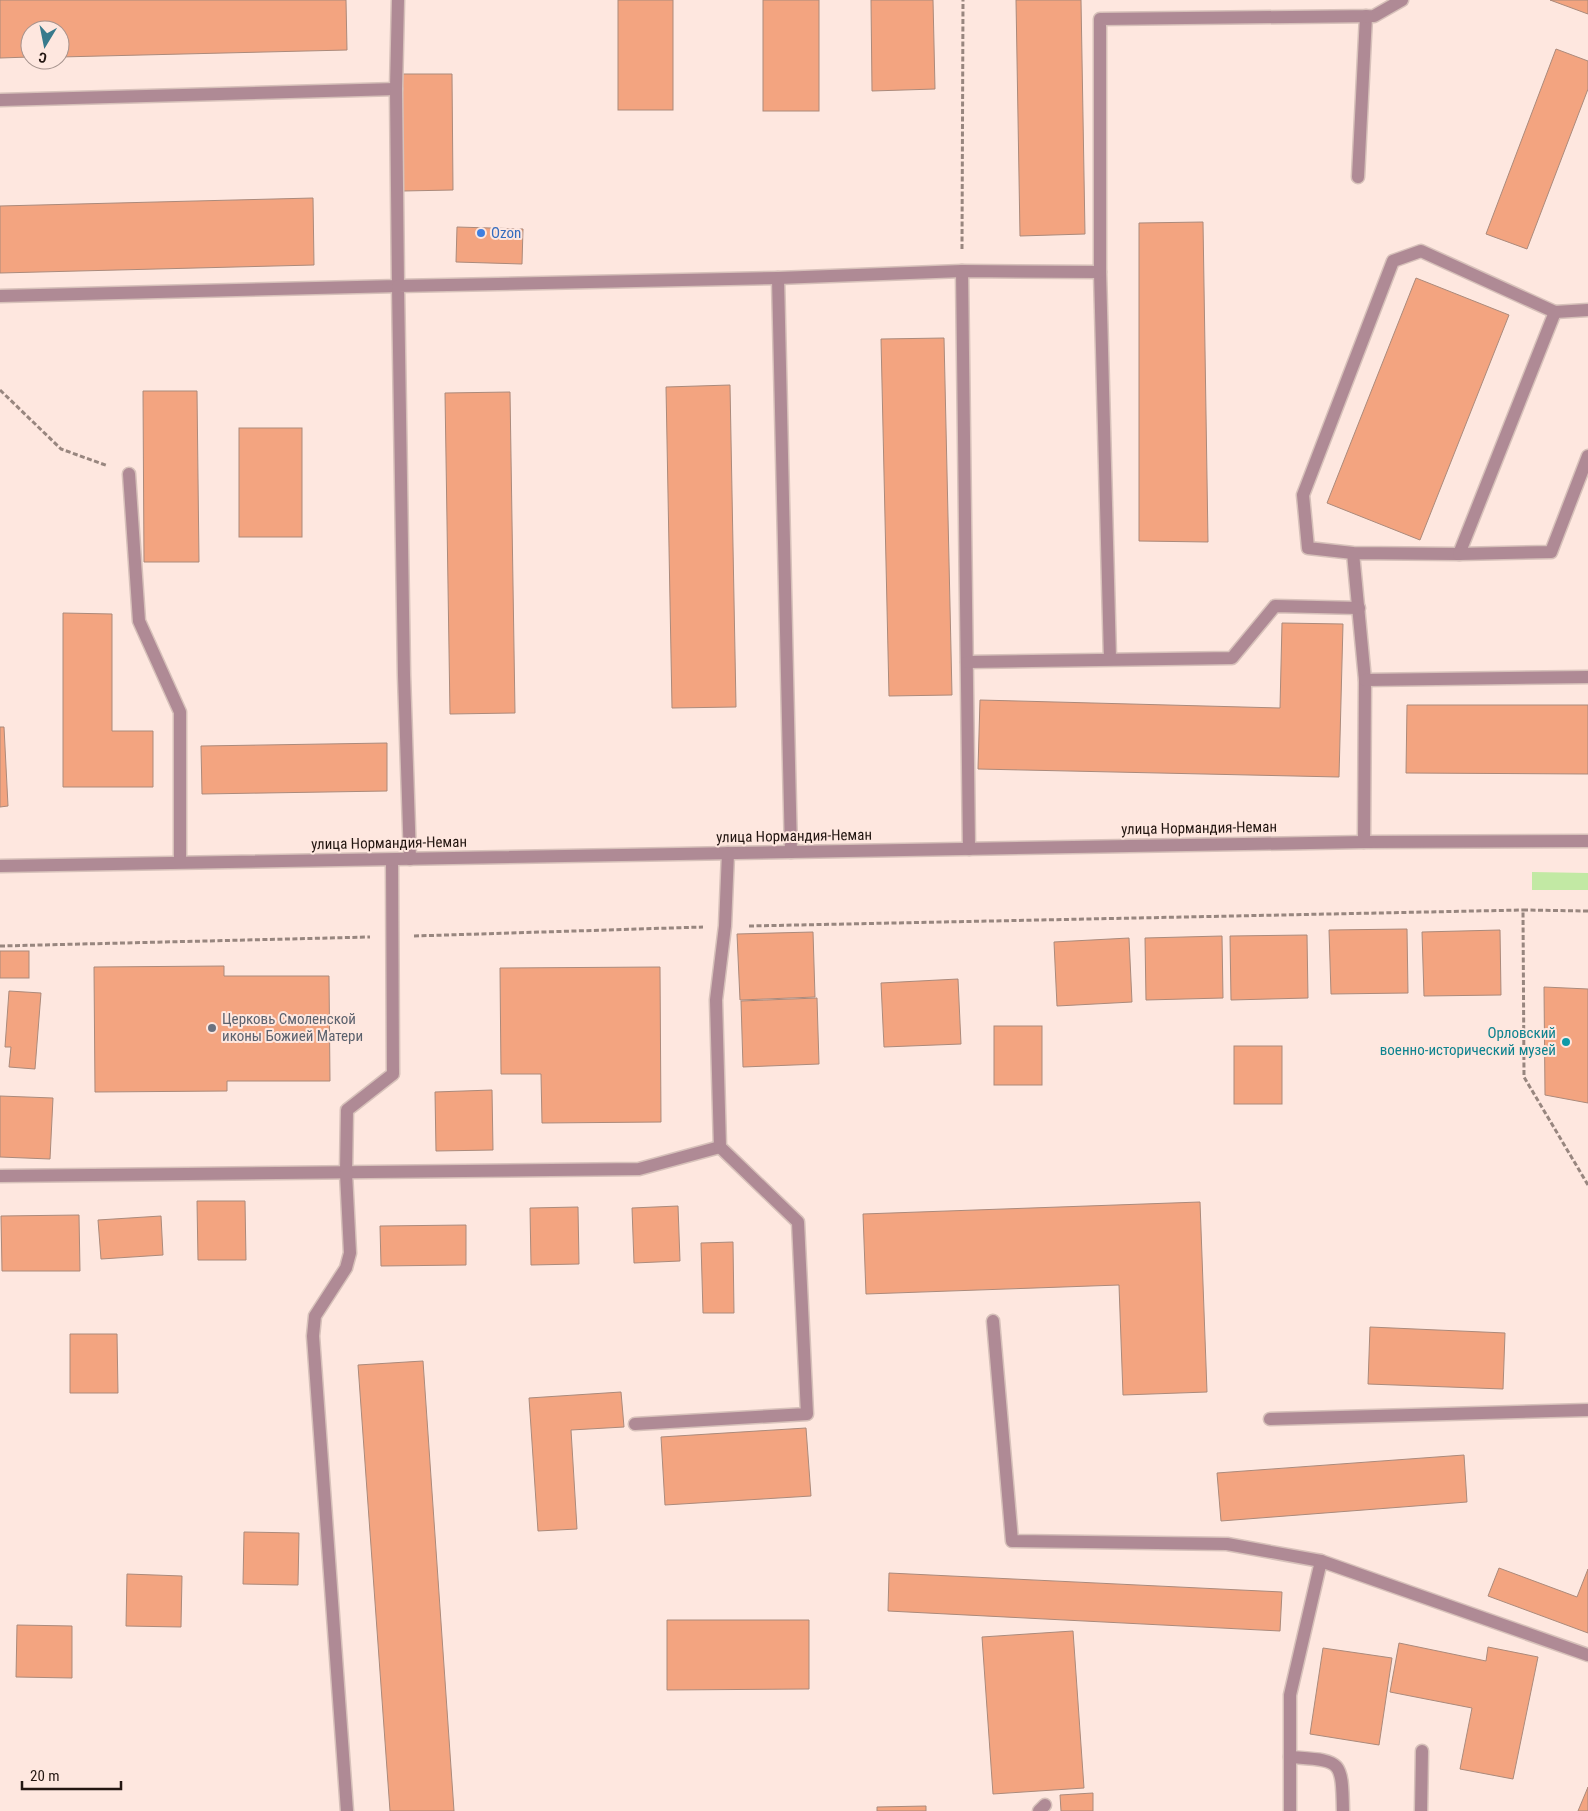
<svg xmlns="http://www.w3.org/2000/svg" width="1588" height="1811" font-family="'Roboto Condensed',sans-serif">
<rect width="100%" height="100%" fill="#fee7df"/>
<path fill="#c2e9a4" d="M1532,872L1588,873V890H1532Z"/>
<g fill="#f3a480" stroke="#ab8a7b">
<path d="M0,0H346L347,50L60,57V30H30V57L0,58Z"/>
<rect x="618" y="0" width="55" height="110"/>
<rect x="763" y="0" width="56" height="111"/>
<path d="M871,0H933L935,89L872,91Z"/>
<path d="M1016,0H1081L1085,234L1020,236Z"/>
<path d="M1550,0H1588V14Z"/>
<path d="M1556,49L1588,61V89L1527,249L1486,234Z"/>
<path d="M402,74H452L453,190L403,191Z"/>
<path d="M313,198L314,265L0,273V206Z"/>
<path d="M1203,222L1208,542L1139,541V223Z"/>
<path d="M457,227L523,229L522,264L456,262Z"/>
<path d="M1416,278L1509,315L1420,540L1327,503Z"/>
<path d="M944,338L952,695L889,696L881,339Z"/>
<path d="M730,385L736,707L672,708L666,387Z"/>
<path d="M143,391H197L199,562H144Z"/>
<path d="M510,392L515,713L450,714L445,393Z"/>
<rect x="239" y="428" width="63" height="109"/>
<path d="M63,613L112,614V731H153V787H63Z"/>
<path d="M1282,623L1343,624L1339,777L978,769L980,700L1280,708Z"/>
<path d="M1407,705H1588V774L1406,773Z"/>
<path d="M0,727H4L8,806L0,807Z"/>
<path d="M387,743V791L202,794L201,746Z"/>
<path d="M1407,929L1408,993L1331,994L1329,930Z"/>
<path d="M1500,930L1501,995L1424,996L1422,932Z"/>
<path d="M813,932L815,997L740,1000L737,934Z"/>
<path d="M1307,935L1308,998L1231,1000L1230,936Z"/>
<path d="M1222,936L1223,998L1146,1000L1145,938Z"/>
<path d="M1129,938L1132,1002L1057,1006L1054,942Z"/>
<rect x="0" y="951" width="29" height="27"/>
<path d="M224,966V976H329L330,1081H227V1091L95,1092L94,967Z"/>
<path d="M660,967L661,1122L542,1123L541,1074H501L500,968Z"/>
<path d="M958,979L961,1044L884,1047L881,983Z"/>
<path d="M1544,987L1588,989V1103L1545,1095Z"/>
<path d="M9,991L41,993L35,1069L9,1067L11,1047H5Z"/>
<path d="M817,998L819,1064L743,1067L741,1001Z"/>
<rect x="994" y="1026" width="48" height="59"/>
<rect x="1234" y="1046" width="48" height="58"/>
<path d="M492,1090L493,1150L436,1151L435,1092Z"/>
<path d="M0,1096L53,1098L50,1159L0,1157Z"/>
<path d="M197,1201H245L246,1260H198Z"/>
<path d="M1200,1202L1207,1392L1123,1395L1119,1285L866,1294L863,1214Z"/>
<path d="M678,1206L680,1261L634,1263L632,1208Z"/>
<path d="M578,1207L579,1264L531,1265L530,1208Z"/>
<path d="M79,1215L80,1271H2L1,1216Z"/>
<path d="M161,1216L163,1255L101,1259L98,1220Z"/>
<path d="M466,1225V1265L381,1266L380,1226Z"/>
<path d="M733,1242L734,1313H703L701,1243Z"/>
<path d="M1370,1327L1505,1333L1503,1389L1368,1384Z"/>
<path d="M70,1334H117L118,1393H70Z"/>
<path d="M423,1361L454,1811H390L358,1365Z"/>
<path d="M621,1392L624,1427L571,1430L577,1529L538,1531L529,1398Z"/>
<path d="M806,1428L811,1496L665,1505L661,1437Z"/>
<path d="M1464,1455L1467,1502L1221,1521L1217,1473Z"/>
<path d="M244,1532L299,1533L298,1585L243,1584Z"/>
<path d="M1499,1568L1577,1597L1588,1569V1633L1488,1596Z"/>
<path d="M889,1573L1282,1592L1280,1631L888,1611Z"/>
<path d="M127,1574L182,1576L181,1627L126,1626Z"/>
<path d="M667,1620H809V1689L667,1690Z"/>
<path d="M17,1625L72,1626V1678L16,1677Z"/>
<path d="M1073,1631L1084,1788L993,1794L982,1637Z"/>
<path d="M1399,1643L1486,1661L1488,1647L1538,1657L1513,1779L1460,1769L1472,1708L1390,1692Z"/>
<path d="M1323,1648L1392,1658L1379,1745L1310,1734Z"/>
<path d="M1588,1787V1811H1578Z"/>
<path d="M1093,1793V1811H1061L1060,1795Z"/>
<path d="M926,1806V1811H877V1807Z"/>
</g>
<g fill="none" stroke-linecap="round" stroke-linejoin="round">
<g stroke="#d7c1ba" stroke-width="15">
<g id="service">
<path d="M0,100L396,89"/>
<path d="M1358,177L1366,16"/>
<path d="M962,271L969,849"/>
<path d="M1100,272L1110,659"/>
<path d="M778,278L791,852"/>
<path d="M0,296L398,286L396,89L398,0"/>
<path d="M1555,312L1588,310"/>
<path d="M129,474L139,621L180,712V861"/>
<path d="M1353,553L1459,554L1555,312L1421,251L1393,261L1303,495L1308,548L1353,553L1365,680L1364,842"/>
<path d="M1459,554L1551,552L1588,456"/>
<path d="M967,662L1232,658L1275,606L1359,608"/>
<path d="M1365,680L1588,677"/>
<path d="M410,859L404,675L398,286L778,278L962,271L1100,272V19L1374,16L1402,0"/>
<path d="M0,1176L639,1169L720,1147"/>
<path d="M993,1321L1012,1541L1227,1544L1321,1561"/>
<path d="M1270,1419L1588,1410"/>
<path d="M635,1424L807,1414L798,1222L720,1147L716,1000L725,926L728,853"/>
<path d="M1290,1757C1341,1761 1342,1758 1343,1811"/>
<path d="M347,1811L313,1336L315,1316L346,1268L350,1253L346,1173L347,1110L393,1074L392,860"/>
<path d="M1039,1811L1045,1805"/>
<path d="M1290,1811V1695L1321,1561L1588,1655"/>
<path d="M1421,1811L1422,1751"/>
</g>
</g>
<g stroke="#d7c1ba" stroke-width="15">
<path id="tertiary" d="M0,866L1364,842L1588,841"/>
</g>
<g stroke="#98867f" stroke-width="3" stroke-dasharray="5 2.5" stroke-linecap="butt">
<path d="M962,249L963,0"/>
<path d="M0,390L61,449L108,466"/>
<path d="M1588,911L1523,910L1524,1077L1588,1185"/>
<path d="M749,926L1523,910"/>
<path d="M414,936L703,927"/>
<path d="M0,946L370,937"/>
</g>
<use href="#service" stroke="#af8a95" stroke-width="12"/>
<use href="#tertiary" stroke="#af8a95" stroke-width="12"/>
</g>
<circle fill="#3f7fe0" stroke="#fee7df" stroke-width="2" cx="481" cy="233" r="5"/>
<circle fill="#6b7280" stroke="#fee7df" stroke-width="2" cx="212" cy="1028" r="5"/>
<circle fill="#0f9aa8" stroke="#fee7df" stroke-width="2" cx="1566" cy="1042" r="5"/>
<g text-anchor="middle" stroke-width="4" stroke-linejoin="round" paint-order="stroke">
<g font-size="15" fill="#366cbe" stroke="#fee7df" text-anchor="start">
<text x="491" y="238">Ozon</text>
</g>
<g font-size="15" fill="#231611" stroke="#fee7df">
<text transform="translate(1199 828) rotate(-1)" y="5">улица Нормандия-Неман</text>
<text transform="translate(794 836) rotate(-1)" y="5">улица Нормандия-Неман</text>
<text transform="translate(389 843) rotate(-1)" y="5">улица Нормандия-Неман</text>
</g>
<g font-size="15" fill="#5b616d" stroke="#fee7df" text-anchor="start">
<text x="222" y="1024">Церковь Смоленской<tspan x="222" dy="17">иконы Божией Матери</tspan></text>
</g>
<g font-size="15" fill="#0d838f" stroke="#fee7df" text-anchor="end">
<text x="1556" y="1038">Орловский<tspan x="1556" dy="17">военно-исторический музей</tspan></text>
</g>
</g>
<g transform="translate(45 45) rotate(190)"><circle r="24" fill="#fee7df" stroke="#a6938d"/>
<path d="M0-4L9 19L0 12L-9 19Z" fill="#387a8c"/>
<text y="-8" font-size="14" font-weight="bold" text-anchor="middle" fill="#231611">С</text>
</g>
<path d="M22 1781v8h99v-8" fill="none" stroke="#231611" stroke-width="2.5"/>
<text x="30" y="1781" font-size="15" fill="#231611" stroke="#fee7df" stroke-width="4" paint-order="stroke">20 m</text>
</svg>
